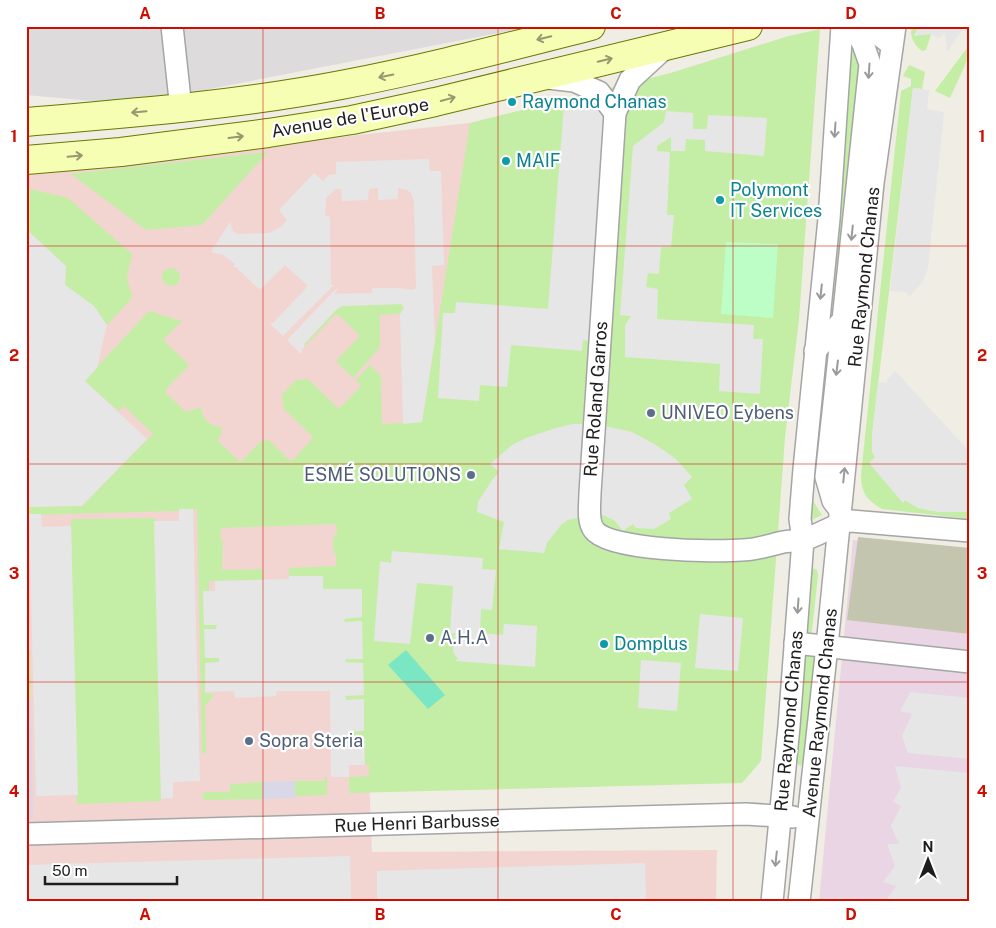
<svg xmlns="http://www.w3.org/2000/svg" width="996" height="928" font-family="'Public Sans',sans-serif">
<rect width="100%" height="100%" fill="#f0ede4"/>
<path fill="#dddbdb" d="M26,26H535L209,89L181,109L26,95Z"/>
<path fill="#f2d5d1" d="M789,36L369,777L372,852L717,850L716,902H26V171L470,123L671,73Z"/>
<path fill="#ead5e5" d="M853,540L970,552V902H819Z"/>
<path fill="#c4c5ae" d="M858,537L970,548V634L847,620Z"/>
<g fill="#c4eea5">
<path d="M912,26H920L914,35L931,34L926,50L922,51C914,45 909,36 912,26Z"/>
<path d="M820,29L799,319L785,438L761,761L742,783L349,793V777L369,776V765H365L364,736H348L347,732L363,699L346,700L345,695H363V663H345V659L362,622H344V618L361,589H323V576H289V568L336,566V553H333V536H337L336,524L221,528V541H223L222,570L262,569L263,580L209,581V591L203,592L204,624L217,625V629L205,658H219V662L205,663V694H215L205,706L206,753H202L197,509H179V511L26,515V507L82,506L153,434L124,406L119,411L84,381L149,311L182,321L164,339L165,342L188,364V367L166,389V393L186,412L201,407C202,419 210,427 222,427L221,435L218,438L219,442L239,461H242L261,441L269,440L289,460H293L312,439V436L283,408L282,395L296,380L308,379L338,408L341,407L360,387V384L356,380L370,365L381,376L382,424L422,422L470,123L671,73L789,36Z"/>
<path d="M970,44V54L950,98L935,91Z"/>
<path d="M847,46L853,49L860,68L842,299L827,329Z"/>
<path d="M909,65L925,72L922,89L913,88L872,436V452L905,500C924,514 948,512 970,512V519L882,509C867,500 861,493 861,475L901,91L911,86V79L903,76Z"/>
<path d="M268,152L202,225L146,230L71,174Z"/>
<path d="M26,188L68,198L132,254L127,277L132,298L107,325L94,306L65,285L66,266L26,229Z"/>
<circle cx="171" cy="277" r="9"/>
<path d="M401,304L404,308L400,314L380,315V347L353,378L337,362V360L359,337V335L339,315H335L305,346L304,345L336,310L342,306Z"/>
<path d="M810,496L822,515L810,521Z"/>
<path d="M155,518L161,801L77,804L71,519Z"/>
<path d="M813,568L817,570L818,576L811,639L817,664L805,762L800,766L795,761L794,754L811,593L810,572Z"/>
<path d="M26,650H30L31,699H26Z"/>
<path d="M325,777H327V795L295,796V781H324Z"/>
<path d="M262,782V799L203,800V792H230V784Z"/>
</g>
<path fill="#bdfec7" d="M726,242L778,244L773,318L721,314Z"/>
<path fill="#7be6c4" d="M406,650L445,695L428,709L388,665Z"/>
<g fill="#e6e6e6">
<path d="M920,26H965L947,52L945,33L939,38L930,34L914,36Z"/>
<path d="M913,88L929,90L927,109L944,112L928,268L922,282L910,296L905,292L890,291Z"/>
<path d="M564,105L605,108L590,341L583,340L582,351L511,345L507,387L480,385L479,401L438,398L443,313H455L456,302L548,309Z"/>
<path d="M666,111L693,113V129H707L708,115L767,118L764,156L705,151V140L686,139L685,151H671V137L657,146V151L670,152L667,215H674L671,247H661L659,274L648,273L646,287L658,289L657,319L754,325L753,339H763L760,394L719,391L720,364L625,357V325L631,316L620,315L633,146L664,122Z"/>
<path d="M429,159L430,171H441L444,265L432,266L435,340L422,422L403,424L400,314L404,308L401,304L342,306L336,310L304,344L305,346L302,350L301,354L287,340L337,288L338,289L334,294L372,293V288H399L413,290L416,288L414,201L411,193L407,190L398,188V199L378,200V188L369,189L368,200L342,201L341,189H336L326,198L325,215L330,217L331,285H334L283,336L270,324L273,323L306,288L307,285L285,265L262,288L259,289L236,267H233L235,264L223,255L211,252L230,222L233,231L238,234L269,233L281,227L287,220L279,210L314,173L323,181L329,175L336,174V162Z"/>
<path d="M26,229L66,266L65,285L94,306L107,325L97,368L85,381L147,439L82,506L26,507Z"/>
<path d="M895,371L970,452V512H939L918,508L905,500L903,503L869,463L875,457L872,452V436L878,382L887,383V380Z"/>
<path d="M573,424H587L581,517L568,520L561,525L547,543L544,553L499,549L504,522L477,512L478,502L492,480L499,472L490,464L512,445L526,438L556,428Z"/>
<path d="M605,426L632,432L656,445L676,459L692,477L684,485L692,499L669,513L671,519L654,529L636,528L633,524L623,531L614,520L598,513Z"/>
<path d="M179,509H193L200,781L173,782V798L161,799L154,521H179Z"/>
<path d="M29,514H41L42,527L71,526L78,795L36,796Z"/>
<path d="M392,551L483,558L482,569L496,570L492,610L481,609L480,633L503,635L504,624L537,626L535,667L455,661L458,659L453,652L455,633H450L453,586L417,583L410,644L374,641L380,561L391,563Z"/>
<path d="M26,566L30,650H26Z"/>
<path d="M289,576H323V589H362V617L344,619L345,622L362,621L363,659H346L345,662L363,663L364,695L345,696L346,700L364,699V731L347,732L348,736H364L365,765H349V777H331L330,691H277L276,696L235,698L234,691L205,692V663L219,662V658H205L204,629H216L217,625H204L203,591H215V581L289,579Z"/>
<path d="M700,614L743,618L738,671L695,668Z"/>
<path d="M641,660L681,663L677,711L638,708Z"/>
<path d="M910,692L970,698V759L908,753L902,736L912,714L900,711Z"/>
<path d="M895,766L970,773V902H885L896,886L883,882L895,866L887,844H899L891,826L901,806L893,802L901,787Z"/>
<path d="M350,856L351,902H26V865Z"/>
<path d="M645,863L646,902H377V871Z"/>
</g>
<g fill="#d9d8e6">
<path d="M26,699H31L33,819L26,820Z"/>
<path d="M295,781V798L262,799V782Z"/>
</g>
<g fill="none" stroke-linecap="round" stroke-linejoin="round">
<g stroke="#a5a5a5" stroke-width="24">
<g id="street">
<path d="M172,26L181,109"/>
<path d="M867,26L892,45"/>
<path d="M668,45L630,80L615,113L590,493C590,504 587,521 594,530C609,551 715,552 742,550C756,550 770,545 783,542C789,541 796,541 802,540C819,536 833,524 851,521L970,531"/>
<path d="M548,78L574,81L599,92L615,113"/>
<path d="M815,351L843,320L870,64L863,44L853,26"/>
<path d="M840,510L833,501L826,477L843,320"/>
<path d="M795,643L970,662"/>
<path d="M26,834L746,814L793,817"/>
<path d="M772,902L789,726L803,540L800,519L804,469L829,219L842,26"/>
<path d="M799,902L827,646L873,183L895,26"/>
</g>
</g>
<g stroke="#657b00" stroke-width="30">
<g id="secondary">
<path d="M26,122C132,113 237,105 341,85C425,69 508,47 591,26"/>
<path d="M26,160L121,152L268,133L352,120L435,102L748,26"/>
</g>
</g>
<use href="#street" stroke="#fff" stroke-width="21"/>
<use href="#secondary" stroke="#f6feb3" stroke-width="28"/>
</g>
<defs><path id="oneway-shaft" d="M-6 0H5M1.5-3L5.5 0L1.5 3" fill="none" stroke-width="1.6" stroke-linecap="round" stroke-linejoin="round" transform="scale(1.25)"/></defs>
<g stroke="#959970">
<use href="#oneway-shaft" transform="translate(544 38) rotate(166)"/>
<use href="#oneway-shaft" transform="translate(605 60) rotate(-13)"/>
<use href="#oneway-shaft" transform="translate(386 76) rotate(168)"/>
<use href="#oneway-shaft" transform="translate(448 99) rotate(-15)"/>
<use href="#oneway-shaft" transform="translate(139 112) rotate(175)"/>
<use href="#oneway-shaft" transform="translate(236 137) rotate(-7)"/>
<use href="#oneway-shaft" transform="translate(75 156) rotate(-5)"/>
</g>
<g stroke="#9a9a9a">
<use href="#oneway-shaft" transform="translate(869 71) rotate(94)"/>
<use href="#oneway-shaft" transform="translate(835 130) rotate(94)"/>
<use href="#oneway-shaft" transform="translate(852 233) rotate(96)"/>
<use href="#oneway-shaft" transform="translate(821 292) rotate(96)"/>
<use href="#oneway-shaft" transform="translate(837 368) rotate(97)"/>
<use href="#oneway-shaft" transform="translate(844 475) rotate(-84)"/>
<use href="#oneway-shaft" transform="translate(798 606) rotate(94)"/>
<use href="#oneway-shaft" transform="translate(776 859) rotate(96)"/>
</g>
<path fill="none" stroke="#cd0e00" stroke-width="1" stroke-opacity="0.55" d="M263,26V902M498,26V902M733,26V902M26,246H970M26,464H970M26,682H970"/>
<g fill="#0f9aa8" stroke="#fff" stroke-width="2">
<circle cx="512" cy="102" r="5"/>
<circle cx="506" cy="161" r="5"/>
<circle cx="720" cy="200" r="5"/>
<circle cx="604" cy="644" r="5"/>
</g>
<g fill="#5c6f8a" stroke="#fff" stroke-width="2">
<circle cx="651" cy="413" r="5"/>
<circle cx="471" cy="475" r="5"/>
<circle cx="430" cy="638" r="5"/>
<circle cx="249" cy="741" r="5"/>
</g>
<g text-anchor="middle" stroke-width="4.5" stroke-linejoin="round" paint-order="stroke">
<g font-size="18" fill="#0d838f" stroke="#fff" text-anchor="start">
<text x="522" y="108">Raymond Chanas</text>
<text x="516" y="167">MAIF</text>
<text x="730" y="196">Polymont<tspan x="730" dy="21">IT Services</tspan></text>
<text x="614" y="650">Domplus</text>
</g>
<g font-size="18" fill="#1e1e1e" stroke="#fff">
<text transform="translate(350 118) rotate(-10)" y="6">Avenue de l'Europe</text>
<text transform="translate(864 277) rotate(-84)" y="6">Rue Raymond Chanas</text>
<text transform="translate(596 399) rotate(-86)" y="6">Rue Roland Garros</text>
<text transform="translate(820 713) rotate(-84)" y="6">Avenue Raymond Chanas</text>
<text transform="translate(789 721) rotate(-85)" y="6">Rue Raymond Chanas</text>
<text transform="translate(417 823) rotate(-2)" y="6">Rue Henri Barbusse</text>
</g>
<g font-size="18" fill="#4e5e75" stroke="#fff" text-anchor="start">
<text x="661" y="419">UNIVEO Eybens</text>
<text x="461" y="481" text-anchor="end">ESMÉ SOLUTIONS</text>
<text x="440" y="644">A.H.A</text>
<text x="259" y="747">Sopra Steria</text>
</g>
</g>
<rect width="996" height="928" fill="none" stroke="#ffffff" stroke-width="55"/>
<g transform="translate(928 860)" stroke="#ffffff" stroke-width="4" paint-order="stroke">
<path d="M0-4L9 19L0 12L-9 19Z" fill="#1e1e1e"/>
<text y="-8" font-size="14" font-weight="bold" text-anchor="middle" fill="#1e1e1e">N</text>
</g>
<path d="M45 876v8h132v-8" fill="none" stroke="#1e1e1e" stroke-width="2.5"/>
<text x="52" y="876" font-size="15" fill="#1e1e1e" stroke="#ffffff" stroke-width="4" paint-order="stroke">50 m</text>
<rect x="28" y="28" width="940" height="872" fill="none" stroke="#cd0e00" stroke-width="2"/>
<g font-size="16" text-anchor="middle" font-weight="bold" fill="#cd0e00">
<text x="145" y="19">A</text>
<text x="380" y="19">B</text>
<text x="616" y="19">C</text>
<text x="851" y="19">D</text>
<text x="14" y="142">1</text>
<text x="982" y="142">1</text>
<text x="14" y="361">2</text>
<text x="982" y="361">2</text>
<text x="14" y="579">3</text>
<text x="982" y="579">3</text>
<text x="14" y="797">4</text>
<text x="982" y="797">4</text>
<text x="145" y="920">A</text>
<text x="380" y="920">B</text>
<text x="616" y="920">C</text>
<text x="851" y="920">D</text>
</g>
</svg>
